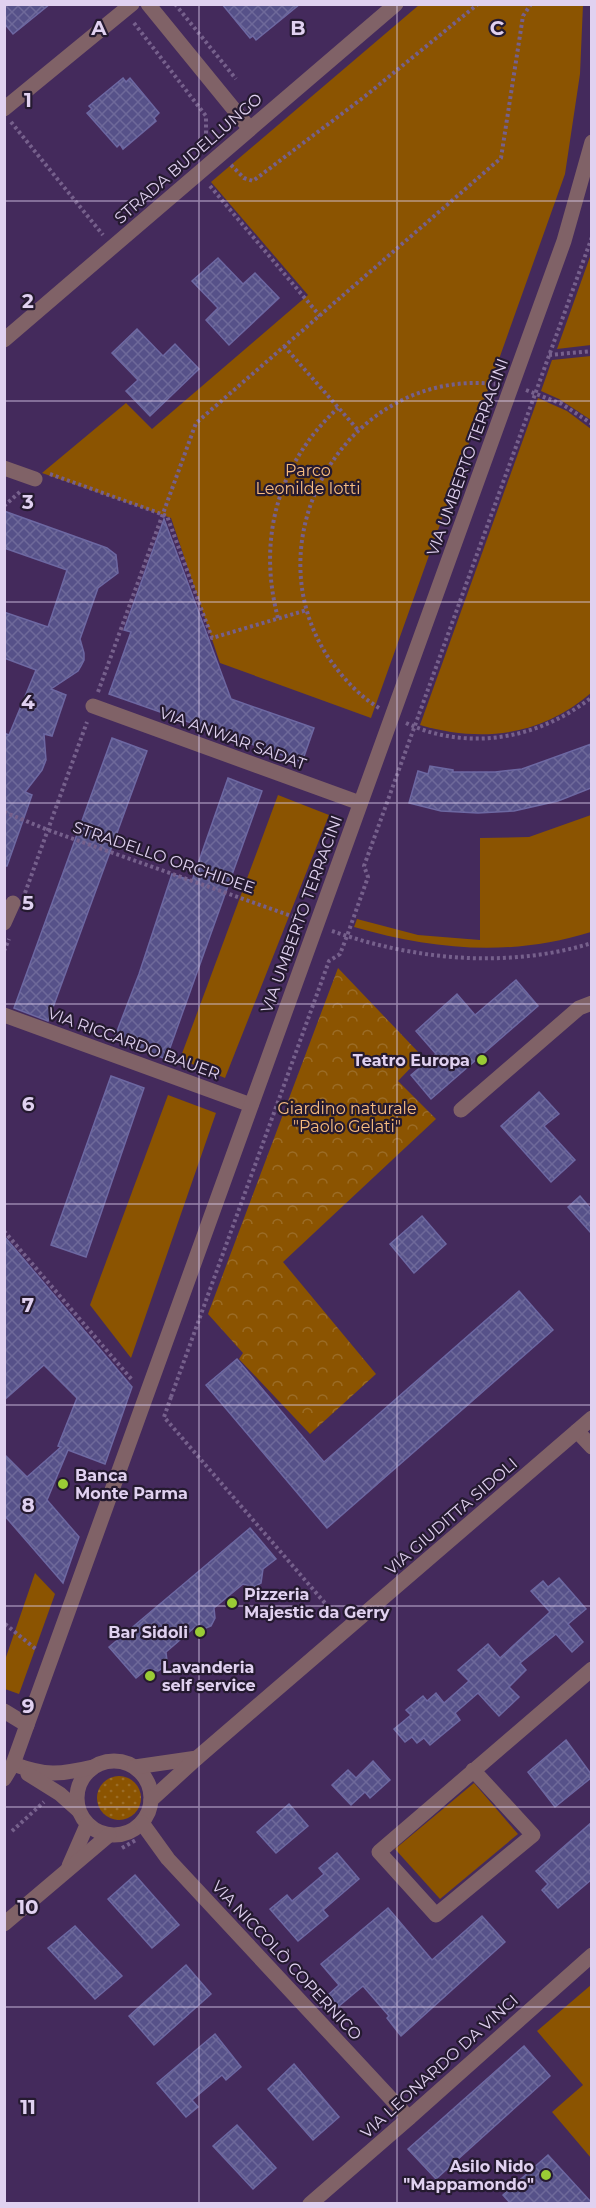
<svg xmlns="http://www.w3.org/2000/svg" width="596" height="2208" font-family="Montserrat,sans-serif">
<defs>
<pattern id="grass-dots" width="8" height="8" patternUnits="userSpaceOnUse" patternTransform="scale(1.5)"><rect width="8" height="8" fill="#8b5401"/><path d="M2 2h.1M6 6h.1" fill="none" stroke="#9b6c26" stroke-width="1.8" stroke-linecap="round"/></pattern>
<pattern id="forest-crowns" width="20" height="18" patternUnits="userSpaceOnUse" patternTransform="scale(1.5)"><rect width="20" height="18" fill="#8b5401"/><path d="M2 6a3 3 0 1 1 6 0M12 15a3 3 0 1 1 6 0" fill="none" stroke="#9b6c26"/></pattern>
<pattern id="building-cross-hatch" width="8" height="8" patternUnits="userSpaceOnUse" patternTransform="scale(1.5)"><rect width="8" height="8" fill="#565189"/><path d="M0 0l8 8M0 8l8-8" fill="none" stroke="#6e699a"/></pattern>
</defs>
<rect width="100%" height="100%" fill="#442a5c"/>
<circle fill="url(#grass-dots)" cx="119" cy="1798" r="22"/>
<path fill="url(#forest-crowns)" d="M338,968L422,1056L398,1081L436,1119L283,1262L376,1374L310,1434L239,1359L243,1353L208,1314Z"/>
<g fill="#8b5401">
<path d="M419,5H583L580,74L565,174L371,718L220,663L171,518L42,473L126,403L152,429L308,295L211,182Z"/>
<path d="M591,253V345L557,349L591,254Z"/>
<path d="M591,356H592L591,420L559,399L541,391L552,360Z"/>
<path d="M538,398L567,411L591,429V693C541,736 482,743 420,725Z"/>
<path d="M278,795L329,815L225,1078L180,1059Z"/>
<path d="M591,815V932C511,957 434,950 354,927L357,919L418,935L480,940V838L529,837Z"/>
<path d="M168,1095L216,1113L131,1358L90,1305Z"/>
<path d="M35,1573L55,1594L19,1694L5,1689V1660Z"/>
<path d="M474,1783L518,1834L440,1899L395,1849Z"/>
<path d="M591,1985V2158L552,2112L583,2085L537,2031Z"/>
</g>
<g fill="url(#building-cross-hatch)" stroke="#6d68a2" stroke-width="1.5">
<path d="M4,4H50L13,34L4,23Z"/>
<path d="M222,4H300L256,40L253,36L250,38Z"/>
<path d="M123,78L126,82L130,78L159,113L154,118L156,121L123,149L120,144L117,147L87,113L92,109L89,106Z"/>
<path d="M218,258L243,284L255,273L279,298L229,345L206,320L218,308L192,281Z"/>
<path d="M137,329L163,356L175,344L199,369L150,416L126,391L138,380L112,353Z"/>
<path d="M4,511L107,548L116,555L118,573L98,588L80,639L84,653V660L81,666L78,671L51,689L66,695L52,736L44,734L46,760L42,770L25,792L32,795L7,866H4V733L9,735L36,670L4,658V612L48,627L67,570L4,548Z"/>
<path d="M164,519L231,699L314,728L302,762L109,694L131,632L124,630Z"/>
<path d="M112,738L147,751L48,1021L14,1008Z"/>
<path d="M591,744V788L558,801L514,811L478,813L441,811L409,803L418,771L428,774L430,766L453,770V772H495L522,769Z"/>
<path d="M228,778L262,791L166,1059L114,1039L139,974L172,874L192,881Z"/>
<path d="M516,980L538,1006L431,1099L411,1075L436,1054L416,1031L457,994L475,1015Z"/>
<path d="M111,1076L144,1088L86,1257L51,1245Z"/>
<path d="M539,1092L559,1114L544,1126L575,1160L551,1182L501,1126Z"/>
<path d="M580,1196L591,1209V1233L568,1207Z"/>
<path d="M422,1216L446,1244L414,1273L390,1244Z"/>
<path d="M4,1236L132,1387L105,1464L68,1450L47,1500L79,1537L63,1583L4,1515V1454L27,1477L61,1447L58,1446L77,1398L44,1365L4,1400Z"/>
<path d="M519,1291L553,1330L327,1528L206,1385L237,1359L324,1462Z"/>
<path d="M250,1528L276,1559L263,1569L261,1583L254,1587L243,1584L214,1608L215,1618L211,1626L206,1628L195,1627L166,1652L167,1661L163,1668L158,1671L147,1669L136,1678L109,1647Z"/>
<path d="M559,1578L586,1609L568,1624L583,1642L572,1652L556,1634L520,1663L526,1670L509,1687L519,1697L499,1716L478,1693L455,1713L460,1720L430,1745L424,1738L417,1743L412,1737L405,1742L394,1729L411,1715L406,1710L423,1696L427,1701L436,1693L444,1703L469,1681L458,1670L488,1644L500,1658L550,1612L531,1591L543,1581L548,1587Z"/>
<path d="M566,1740L591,1774V1778L555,1807L528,1772Z"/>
<path d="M373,1761L390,1780L370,1798L365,1792L351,1805L332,1785L348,1770L356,1778Z"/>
<path d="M289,1804L308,1826L276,1853L257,1832Z"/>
<path d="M591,1823V1880L558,1908L542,1890L548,1884L536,1871Z"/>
<path d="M337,1853L359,1879L323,1910L328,1916L298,1941L270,1909L287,1895L292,1901L324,1874L319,1868Z"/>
<path d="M135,1875L179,1925L152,1948L108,1899Z"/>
<path d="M388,1908L432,1960L482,1916L505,1942L401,2036L387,2018L389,2016L363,1986L339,2006L329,1994L339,1985L321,1964Z"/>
<path d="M75,1926L122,1976L95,1999L48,1948Z"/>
<path d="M186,1965L211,1994L154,2045L129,2016Z"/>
<path d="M215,2034L241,2067L226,2080L222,2075L192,2100L198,2107L186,2117L157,2083Z"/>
<path d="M524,2046L550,2076L436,2179L408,2149Z"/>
<path d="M294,2064L339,2117L313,2140L268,2089Z"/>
<path d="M237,2125L276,2168L253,2189L213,2146Z"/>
<path d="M548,2155L591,2202V2204H511L503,2195Z"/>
</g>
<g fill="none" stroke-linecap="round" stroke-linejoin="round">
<g stroke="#76608c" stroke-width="4" stroke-dasharray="3 3" stroke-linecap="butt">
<path d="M175,4L236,79"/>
<path d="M134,23L206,116V138L197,150"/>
<path d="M11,122L103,235"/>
<path d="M231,165L244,178L253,181L364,97L478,4"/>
<path d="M210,186L320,316"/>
<path d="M284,346L358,430"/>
<path d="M549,355L592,351"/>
<path d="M526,390L562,404L592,424"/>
<path d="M50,474L167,516L212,638L307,610"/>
<path d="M4,506L21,491"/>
<path d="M278,618C257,539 278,463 338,408"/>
<path d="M98,692L196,423L501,158L523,16L531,4"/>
<path d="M379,708C358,695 342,677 328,657C249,536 350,368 495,384"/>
<path d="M406,723C468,752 539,739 592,697"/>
<path d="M4,812L48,830L303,920"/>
<path d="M25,893L87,722"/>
<path d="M332,931C415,960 507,969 592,943"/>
<path d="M4,951L9,939"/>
<path d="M4,1231L133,1381"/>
<path d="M171,1397L329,961L340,954L347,936L368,877L364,866L592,237"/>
<path d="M171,1397L164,1417L337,1617"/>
<path d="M5,1624L37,1650"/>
<path d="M12,1831L44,1802"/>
<path d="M122,1848L136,1840"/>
</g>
<g stroke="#806267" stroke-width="15">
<path d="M148,4L250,129"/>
<path d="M4,109L132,4"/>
<path d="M4,340L396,4"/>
<path d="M4,468L35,479"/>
<path d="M93,706L360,803"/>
<path d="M4,923L13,903"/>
<path d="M4,1015L251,1105"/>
<path d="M461,1110L579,1008L592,1003"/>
<path d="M577,1431L592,1447"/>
<path d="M4,1711L27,1725"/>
<circle cx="114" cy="1798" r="37"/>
<path d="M13,1764C46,1776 59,1775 93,1767"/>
<path d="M135,1767L197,1758"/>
<path d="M473,1770L533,1835L436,1915L379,1852L592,1669"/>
<path d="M28,1774L60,1794L78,1810"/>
<path d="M4,1779L13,1764L27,1725L564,241L592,142"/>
<path d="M151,1800L197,1758L592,1418"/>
<path d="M142,1823L168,1859L409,2118"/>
<path d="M69,1866L87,1825"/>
<path d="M4,1924L109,1835"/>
<path d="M310,2204L409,2118L592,1955"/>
</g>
</g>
<path fill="none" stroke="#e0d1f0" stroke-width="1.5" stroke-opacity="0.55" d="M199,4V2204M397,4V2204M4,201H592M4,401H592M4,602H592M4,803H592M4,1004H592M4,1204H592M4,1405H592M4,1606H592M4,1807H592M4,2007H592"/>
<g fill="#9acb35" stroke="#251a30" stroke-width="2">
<circle cx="482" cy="1060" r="6"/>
<circle cx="63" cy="1484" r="6"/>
<circle cx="232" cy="1603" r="6"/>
<circle cx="200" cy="1632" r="6"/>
<circle cx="150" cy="1676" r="6"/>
<circle cx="546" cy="2175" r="6"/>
</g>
<g text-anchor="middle" stroke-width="4.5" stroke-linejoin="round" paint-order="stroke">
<g font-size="16" fill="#e0d1f0" stroke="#251a30">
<text transform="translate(188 158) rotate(-41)" y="6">STRADA BUDELLUNGO</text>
<text transform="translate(467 457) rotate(-70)" y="6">VIA UMBERTO TERRACINI</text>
<text transform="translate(233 738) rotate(20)" y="6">VIA ANWAR SADAT</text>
<text transform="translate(164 857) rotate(19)" y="6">STRADELLO ORCHIDEE</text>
<text transform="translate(301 914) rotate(-70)" y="6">VIA UMBERTO TERRACINI</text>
<text transform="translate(134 1043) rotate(20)" y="6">VIA RICCARDO BAUER</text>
<text transform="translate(451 1516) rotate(-41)" y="6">VIA GIUDITTA SIDOLI</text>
<text transform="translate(287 1960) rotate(47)" y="6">VIA NICCOLÒ COPERNICO</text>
<text transform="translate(439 2066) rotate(-42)" y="6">VIA LEONARDO DA VINCI</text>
</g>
<g font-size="16" fill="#f7bc80" stroke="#251a30">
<text x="308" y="476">Parco<tspan x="308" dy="18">Leonilde Iotti</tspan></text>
<text x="347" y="1114">Giardino naturale<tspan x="347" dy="18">"Paolo Gelati"</tspan></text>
</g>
<g font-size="16" font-weight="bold" fill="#e0d1f0" stroke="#251a30" text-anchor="end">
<text x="470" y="1066">Teatro Europa</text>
<text x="75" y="1481" text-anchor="start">Banca<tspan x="75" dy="18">Monte Parma</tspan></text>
<text x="244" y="1600" text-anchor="start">Pizzeria<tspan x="244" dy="18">Majestic da Gerry</tspan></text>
<text x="188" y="1638">Bar Sidoli</text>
<text x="162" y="1673" text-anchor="start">Lavanderia<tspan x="162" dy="18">self service</tspan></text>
<text x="534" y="2172">Asilo Nido<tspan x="534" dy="18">"Mappamondo"</tspan></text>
</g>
</g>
<g font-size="20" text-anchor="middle" font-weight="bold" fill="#e0d1f0" stroke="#251a30" stroke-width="4.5" stroke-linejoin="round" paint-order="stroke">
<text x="99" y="35">A</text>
<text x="298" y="35">B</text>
<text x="497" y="35">C</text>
<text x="28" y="107">1</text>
<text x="28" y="308">2</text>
<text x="28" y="509">3</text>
<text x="28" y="709">4</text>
<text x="28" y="910">5</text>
<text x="28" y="1111">6</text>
<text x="28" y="1312">7</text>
<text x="28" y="1512">8</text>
<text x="28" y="1713">9</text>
<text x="28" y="1914">10</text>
<text x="28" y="2114">11</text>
</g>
<rect width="596" height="2208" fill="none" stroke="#e0d1f0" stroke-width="12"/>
</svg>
